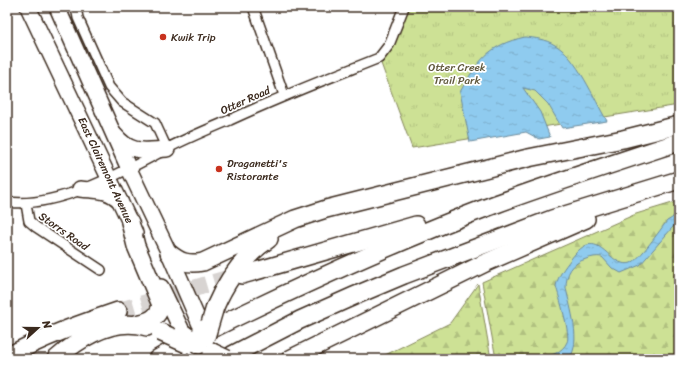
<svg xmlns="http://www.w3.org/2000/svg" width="686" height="366" font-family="Sriracha,sans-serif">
<defs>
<pattern id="forest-firs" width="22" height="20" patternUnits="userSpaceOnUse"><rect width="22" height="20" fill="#cde195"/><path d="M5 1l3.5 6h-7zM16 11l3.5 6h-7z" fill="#b1c180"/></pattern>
<pattern id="park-tufts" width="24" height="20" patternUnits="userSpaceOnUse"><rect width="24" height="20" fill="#cde195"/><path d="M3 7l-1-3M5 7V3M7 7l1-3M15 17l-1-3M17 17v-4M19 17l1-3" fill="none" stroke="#b1c180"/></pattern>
<pattern id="water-ripples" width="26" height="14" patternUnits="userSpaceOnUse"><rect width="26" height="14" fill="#8fcbef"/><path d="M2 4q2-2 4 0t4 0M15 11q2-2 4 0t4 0" fill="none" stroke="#7caecc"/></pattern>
</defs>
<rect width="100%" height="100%" fill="#fff"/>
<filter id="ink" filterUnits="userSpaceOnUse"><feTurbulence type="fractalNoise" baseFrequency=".025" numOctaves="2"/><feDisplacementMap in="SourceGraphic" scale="8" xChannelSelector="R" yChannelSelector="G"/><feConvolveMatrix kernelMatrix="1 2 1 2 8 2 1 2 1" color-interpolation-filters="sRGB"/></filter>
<g filter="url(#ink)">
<g fill="url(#forest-firs)" stroke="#84865a">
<path d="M679,201V359H496L482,282L636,214Z"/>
<path d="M478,284L491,359H377L450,323Z"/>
</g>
<path fill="url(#park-tufts)" stroke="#84865a" d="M404,7H679V105L412,148L379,58Z"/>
<g fill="url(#water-ripples)" stroke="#6d8b9b">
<path d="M525,37C535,38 545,39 555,45C577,57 594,99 607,121L562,128L548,104L535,91L523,88L540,112L550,137L539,139L526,132L470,142L460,92C478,61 488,45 525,37Z"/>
<path d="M679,210V220L640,265L621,273L612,268L602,257C596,256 592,257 586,259C572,263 566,273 566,288C570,308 582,342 569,359H541C550,356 563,352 567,342C571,335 559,297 556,286C558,276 564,268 571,259C599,221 608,270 631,263C640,259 660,230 667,221L672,218Z"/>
</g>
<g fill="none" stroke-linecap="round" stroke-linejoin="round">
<path stroke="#d8d4d2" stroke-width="17" stroke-dasharray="17 8" stroke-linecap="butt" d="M118,311L239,275"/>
<g stroke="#3b2a1e" stroke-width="12">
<g id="street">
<path d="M76,7L78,18L109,87L122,102L155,123L167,149"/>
<path d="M253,7L284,95"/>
<path d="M7,202C57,209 123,172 166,149C187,138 209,129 230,120C279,97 329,78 379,58L389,45L404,7"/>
<path d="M26,204L29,221L36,227L101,270"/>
</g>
</g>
<g stroke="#3b2a1e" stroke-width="18">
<g id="primary">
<path d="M28,7L135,233"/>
<path d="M57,7L129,169L169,253L202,329"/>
<path d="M115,135C132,155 144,150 167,149"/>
<path d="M80,189C97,191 108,189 120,201"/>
<path d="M161,287L183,333"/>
</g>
</g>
<g stroke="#3b2a1e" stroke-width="20">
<g id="highway">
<path d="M130,222L136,246L161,305C158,319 148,322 136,324"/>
<path d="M169,253C180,262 188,265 203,262L295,219L326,209L528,158L623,139L679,125"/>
<path d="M242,275L416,225"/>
<path d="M215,307C227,279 244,256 269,239"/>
<path d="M216,327C308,282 399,240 496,204C556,182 618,162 679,142"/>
<path d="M232,355L300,320L354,296L404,275L552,219L679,180"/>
<path d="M7,357C42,337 80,324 118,311"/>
<path d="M56,359C80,338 114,317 147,327"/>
<path d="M157,359L174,349"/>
<path d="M196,359L199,345L211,351"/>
<path d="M290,359L485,263L586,219"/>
</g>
</g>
<use href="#street" stroke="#fff" stroke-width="9"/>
<use href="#primary" stroke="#fff" stroke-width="15"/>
<use href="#highway" stroke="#fff" stroke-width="17"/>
<g stroke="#3b2a1e" stroke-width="20" stroke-linecap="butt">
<g id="highway-bridge">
<path d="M160,332L187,344"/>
<path d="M183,333L199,345L202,329"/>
<path d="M206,337L215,307"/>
<path d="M212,352L227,359"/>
</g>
</g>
<use href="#highway-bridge" stroke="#fff" stroke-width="17"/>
</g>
</g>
<g fill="#c8321e" stroke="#fff" stroke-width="1.5">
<circle cx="163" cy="37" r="4"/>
<circle cx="219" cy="169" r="4"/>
</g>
<g text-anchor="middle" stroke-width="3.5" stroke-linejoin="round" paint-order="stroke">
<g font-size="11" fill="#3b2a1e" stroke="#fff" text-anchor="start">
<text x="171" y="41">Kwik Trip</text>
<text x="227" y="167">Draganetti's<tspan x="227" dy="13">Ristorante</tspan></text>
</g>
<g font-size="11" fill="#60583c" stroke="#fff">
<text x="457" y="71">Otter Creek<tspan x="457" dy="13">Trail Park</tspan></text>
</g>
<g font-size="11" fill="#3b2a1e" stroke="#fff">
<text transform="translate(245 100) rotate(-24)" y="4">Otter Road</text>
<text transform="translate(106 170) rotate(65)" y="4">East Clairemont Avenue</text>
<text transform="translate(64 231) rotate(35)" y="4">Storrs Road</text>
</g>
</g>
<rect width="686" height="366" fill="none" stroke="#fff" stroke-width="24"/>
<rect x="12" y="12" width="662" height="342" fill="none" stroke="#3b2a1e" stroke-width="1.5" filter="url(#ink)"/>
<g transform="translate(38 328) rotate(69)" stroke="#ffffff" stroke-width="3" paint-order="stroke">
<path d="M0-3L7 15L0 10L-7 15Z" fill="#3b2a1e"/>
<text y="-6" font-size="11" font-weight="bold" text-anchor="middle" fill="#3b2a1e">N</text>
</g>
</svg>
